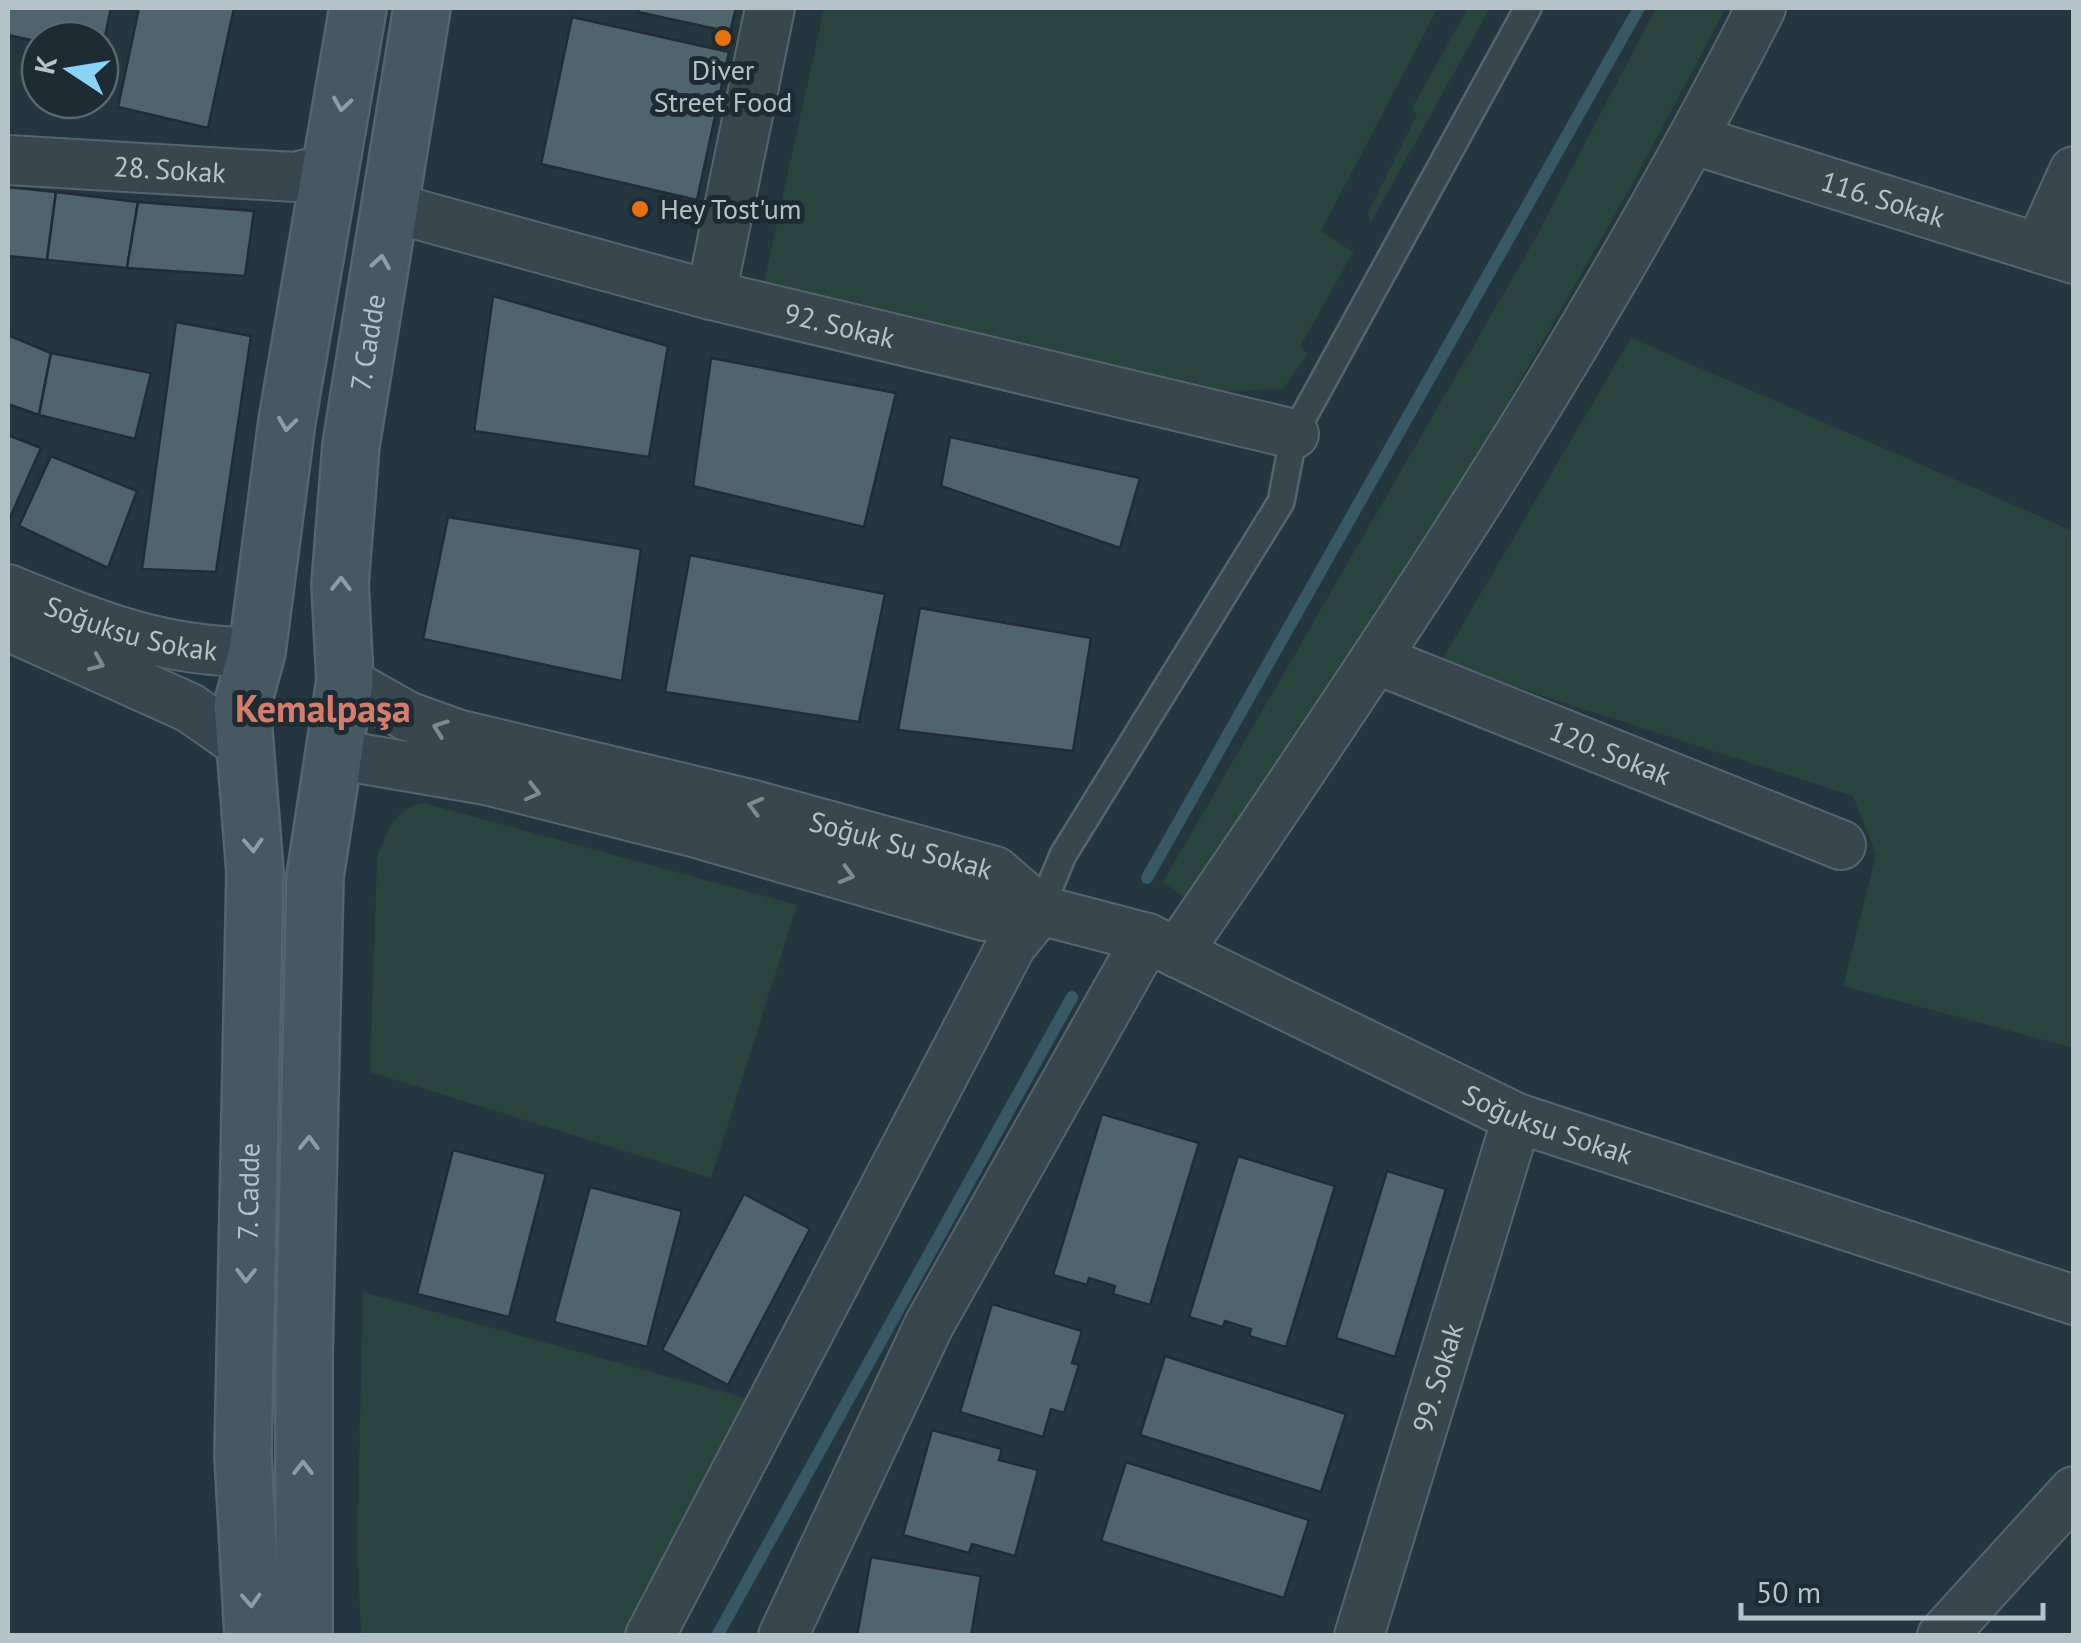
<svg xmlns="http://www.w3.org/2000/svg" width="2081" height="1643" font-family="'PT Sans',sans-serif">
<rect width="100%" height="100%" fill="#24373e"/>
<g fill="#29433d">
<path d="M824,8H1438L1321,231L1353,252L1300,347L1308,354L1283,389L1199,392L811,299L764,282Z"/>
<path d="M1468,8H1490L1370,224L1368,213L1417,114L1411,110Z"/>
<path d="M1656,8H1726L1630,188L1463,481L1189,900L1163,882L1530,248Z"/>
<path d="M1631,338L2073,531V1048L1843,986L1876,854L1853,796L1440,663Z"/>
<path d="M424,803L797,905L711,1178L370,1072L377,858C387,831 394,808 424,803Z"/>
<path d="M363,1292L749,1399L629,1635L361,1636L357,1546Z"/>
</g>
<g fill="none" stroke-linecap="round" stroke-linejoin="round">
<g stroke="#385865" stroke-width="12">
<path d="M1147,878L1639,8"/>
<path d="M717,1636L1072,997"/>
</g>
</g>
<g fill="#4f646b" stroke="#1f2e35" stroke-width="2.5">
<path d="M8,8H111L101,55L100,40L40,42L8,35Z"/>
<path d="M139,8H234L208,128L118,107Z"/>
<path d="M639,8H736L730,32L638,12Z"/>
<path d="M572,17L729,52L697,200L541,164Z"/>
<path d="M8,187L56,192L47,260L8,256Z"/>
<path d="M56,192L138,202L127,268L47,260Z"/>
<path d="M138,202L254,211L245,276L127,268Z"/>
<path d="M493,296L668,346L649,457L474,431Z"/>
<path d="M176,322L251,336L216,572L142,569Z"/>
<path d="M8,335L51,353L39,415L8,404Z"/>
<path d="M51,353L151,373L135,439L39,415Z"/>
<path d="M711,358L896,393L864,527L693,486Z"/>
<path d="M8,435L41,448L8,522Z"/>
<path d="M950,437L1140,478L1120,548L941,486Z"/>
<path d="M51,456L137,491L108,568L19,526Z"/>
<path d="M448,517L641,549L622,681L423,639Z"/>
<path d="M690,555L885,594L859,722L665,692Z"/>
<path d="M920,608L1091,638L1073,751L898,730Z"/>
<path d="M1102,1114L1199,1143L1150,1305L1113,1294L1115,1286L1089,1278L1087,1285L1053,1275Z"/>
<path d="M453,1150L546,1174L509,1317L417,1294Z"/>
<path d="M1238,1156L1335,1186L1286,1347L1249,1336L1251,1329L1225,1321L1223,1327L1189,1317Z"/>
<path d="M1387,1171L1446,1189L1395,1357L1336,1338Z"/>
<path d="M590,1187L682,1211L647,1347L554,1322Z"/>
<path d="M744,1194L810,1229L728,1385L662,1350Z"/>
<path d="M992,1304L1082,1331L1072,1363L1079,1365L1064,1413L1051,1409L1043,1437L960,1412Z"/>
<path d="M1165,1356L1346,1414L1321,1492L1140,1435Z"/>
<path d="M932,1430L1002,1449L999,1460L1038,1470L1015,1556L972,1544L969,1553L903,1535Z"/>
<path d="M1126,1462L1309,1520L1284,1598L1101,1541Z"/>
<path d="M871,1557L981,1576L971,1636H857Z"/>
</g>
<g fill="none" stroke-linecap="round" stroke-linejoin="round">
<g stroke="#56656c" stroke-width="30">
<path id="service" d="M1040,910L1063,855L1281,502L1294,434L1528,8"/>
</g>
<g stroke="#56656c" stroke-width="52">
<g id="minor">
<path id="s1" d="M1694,140L2074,259"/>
<path id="s2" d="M8,160L295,177L331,168"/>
<path id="s3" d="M390,207L711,295L1294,434"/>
<path d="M2039,248L2074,171"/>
<path d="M711,295L770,8"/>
<path id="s4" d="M8,589C94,624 162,653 257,652"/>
<path d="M8,626L190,708L247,748"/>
<path id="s5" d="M1378,660L1841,845"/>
<path id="s6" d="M345,681L407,716L457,734L750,804L995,871L1040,910"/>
<path id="s7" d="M334,754L486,780L693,832L984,916L1040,910L1147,938L1517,1118L2074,1300"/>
<path d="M1177,953C1387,647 1593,339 1761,8"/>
<path d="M650,1636L1011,946L1040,910"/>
<path d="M783,1636L929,1325L1147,938"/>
<path id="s8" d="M1359,1636L1517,1118"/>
<path d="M1942,1636L2074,1491"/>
</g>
</g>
<g stroke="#56656c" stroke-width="60">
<g id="secondary">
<path id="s9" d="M253,1636L243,1455L255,872L242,706L257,652L287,421L358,8"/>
<path id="s10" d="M304,1636V1356L315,877L345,681L340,584L351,445L422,8"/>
</g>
</g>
<use href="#service" stroke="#38474e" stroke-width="25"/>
<use href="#minor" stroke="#38474e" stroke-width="48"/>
<use href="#secondary" stroke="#465861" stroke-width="55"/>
</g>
<defs><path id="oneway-chevron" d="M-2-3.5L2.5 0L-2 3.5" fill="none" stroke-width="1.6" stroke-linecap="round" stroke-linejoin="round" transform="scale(2.5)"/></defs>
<g stroke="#8e9da5">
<use href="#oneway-chevron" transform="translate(342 104) rotate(99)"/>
<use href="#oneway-chevron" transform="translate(381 262) rotate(-81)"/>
<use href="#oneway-chevron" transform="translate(287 424) rotate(98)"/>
<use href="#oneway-chevron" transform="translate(341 584) rotate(-89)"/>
<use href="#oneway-chevron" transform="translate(253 845) rotate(87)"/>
<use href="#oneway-chevron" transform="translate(309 1143) rotate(-89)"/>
<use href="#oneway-chevron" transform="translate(246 1275) rotate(91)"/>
<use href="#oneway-chevron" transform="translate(303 1468) rotate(-90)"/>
<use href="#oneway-chevron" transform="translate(251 1600) rotate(87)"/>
</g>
<g stroke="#7c8b92">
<use href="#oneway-chevron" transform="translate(97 663) rotate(23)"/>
<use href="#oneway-chevron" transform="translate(440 728) rotate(-160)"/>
<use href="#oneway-chevron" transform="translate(533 792) rotate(14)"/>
<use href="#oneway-chevron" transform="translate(755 806) rotate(-165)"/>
<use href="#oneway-chevron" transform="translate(847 875) rotate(16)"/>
</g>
<g fill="#e8710a" stroke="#1d2c33" stroke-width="4">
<circle cx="723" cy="38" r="10"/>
<circle cx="640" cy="209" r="10"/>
</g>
<g text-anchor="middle" stroke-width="10" stroke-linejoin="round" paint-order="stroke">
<g font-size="28" fill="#b4c2c9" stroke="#1d2c33">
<text x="723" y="80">Diver<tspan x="723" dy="32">Street Food</tspan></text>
<text x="660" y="219" text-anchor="start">Hey Tost'um</text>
</g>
<g font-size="28" fill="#b4c2c9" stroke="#1d2c33">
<text dy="10" stroke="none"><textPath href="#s2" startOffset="162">28. Sokak</textPath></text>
<text dy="10" stroke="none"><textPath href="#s1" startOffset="198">116. Sokak</textPath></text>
<text dy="10" stroke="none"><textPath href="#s3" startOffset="465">92. Sokak</textPath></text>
<text dy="10" stroke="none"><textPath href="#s10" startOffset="1298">7. Cadde</textPath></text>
<text dy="10" stroke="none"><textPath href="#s4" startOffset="130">Soğuksu Sokak</textPath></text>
<text dy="10" stroke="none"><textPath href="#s5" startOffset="250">120. Sokak</textPath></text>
<text dy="10" stroke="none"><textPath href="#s6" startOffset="582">Soğuk Su Sokak</textPath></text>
<text dy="10" stroke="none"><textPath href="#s7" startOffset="1280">Soğuksu Sokak</textPath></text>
<text dy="10" stroke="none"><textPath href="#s9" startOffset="445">7. Cadde</textPath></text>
<text dy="10" stroke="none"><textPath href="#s8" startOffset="270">99. Sokak</textPath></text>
</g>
<g font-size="38" font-weight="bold" fill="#d87b6a" stroke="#1d2c33">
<text x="323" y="722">Kemalpaşa</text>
</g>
</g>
<rect width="2081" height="1643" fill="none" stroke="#b4c2c9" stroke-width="20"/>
<g transform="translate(70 70) rotate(282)"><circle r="48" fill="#1d2c33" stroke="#59686f" stroke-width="2.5"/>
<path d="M0-8L18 38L0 25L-18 38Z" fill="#89d3f9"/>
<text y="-15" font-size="28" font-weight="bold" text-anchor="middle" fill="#b4c2c9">K</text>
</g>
<path d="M1741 1603v15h302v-15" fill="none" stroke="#b4c2c9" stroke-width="5"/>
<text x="1756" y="1603" font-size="30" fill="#b4c2c9" stroke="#1d2c33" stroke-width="8" paint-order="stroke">50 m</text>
</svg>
